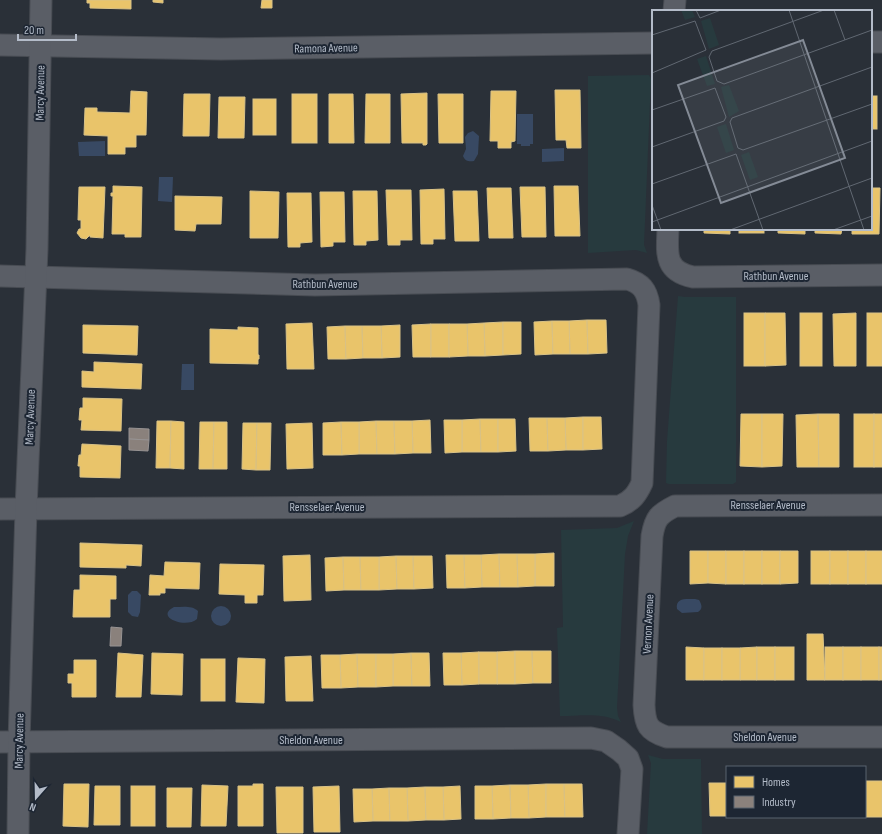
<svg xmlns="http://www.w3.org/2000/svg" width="882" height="834" font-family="'Sofia Sans Condensed',sans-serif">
<rect width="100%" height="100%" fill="#2a3038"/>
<g fill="#273a3e">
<path d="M649,75L651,79L644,245L647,253L636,250L588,253V76Z"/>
<path d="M678,296L685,297H736V482L733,484H669L666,483L667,441Z"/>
<path d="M634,521L628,536L625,554L617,708L618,716L621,722C602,712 581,716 560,716L557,628L563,627L561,530L617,528Z"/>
<path d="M648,755L663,759H701L702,834H647L651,763Z"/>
</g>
<g fill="#384963">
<path d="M517,114H533V144H530V146H521V144H517Z"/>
<path d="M473,131L479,136L478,154L474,161C469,162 465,161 463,156L466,149L465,137L468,133Z"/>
<path d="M105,141V156H79L78,142Z"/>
<path d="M564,148V161L542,162V149Z"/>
<path d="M159,177H173L172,202L158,201Z"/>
<path d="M182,364H194V390H181Z"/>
<path d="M132,591H137L141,595L140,612L138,617L132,616L128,612V595Z"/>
<path d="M695,599L699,600C702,605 703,609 698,612L682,613L677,609C675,597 687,599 695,599Z"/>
<circle cx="221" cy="616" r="10"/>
<path d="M174,607C182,607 192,605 198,611L197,619C186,629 154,617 174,607Z"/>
</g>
<g fill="#e9c46a" stroke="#d9c286">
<path d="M87,0H131V9L90,8V3H87Z"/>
<path d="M153,0H163V3L153,2Z"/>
<path d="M262,0H272V8H261Z"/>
<path d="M555,90H580L581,148H567L566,140H556Z"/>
<path d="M131,91L147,92L146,135H136V147H125V154H108V136L84,135L85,108H97V112L130,113Z"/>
<path d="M491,91H516L515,141L511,142V148H498V141H490Z"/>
<path d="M427,93V144L426,145H423V143H402L401,94Z"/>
<path d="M184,94H210L209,136H183Z"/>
<rect x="292" y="94" width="25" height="49"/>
<path d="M329,94H353L354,143H329Z"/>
<path d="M366,94H390V143H365Z"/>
<path d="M438,94H463V143H439Z"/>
<rect x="871" y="96" width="6" height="33"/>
<path d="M219,97H245L244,138H218Z"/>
<rect x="253" y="99" width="23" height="36"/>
<path d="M113,186L142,187L141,237H125V234H112L113,196H111V193H113Z"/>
<path d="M554,186H578L580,236H555Z"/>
<path d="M79,187H105L103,238L90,237V235L86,239L81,238L77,233L79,229H81V220H78Z"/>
<path d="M520,187H545L546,237H522Z"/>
<path d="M487,188H511L513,238H489Z"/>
<path d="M871,188H880L879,234H852V229H871Z"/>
<path d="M444,189L445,239H433V244H421L420,190Z"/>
<path d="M386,190H411L412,240H400V245H388Z"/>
<path d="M250,191L279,192L278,238H250Z"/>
<path d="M353,191H377L378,240L366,241V245H354Z"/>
<path d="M453,191H477L479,241H455Z"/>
<path d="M320,192H344L345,242H333V246L321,247Z"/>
<path d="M287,193H311L312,242L300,243V247H288Z"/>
<path d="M175,196L222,197L221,224H196L195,231L175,230Z"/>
<path d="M704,229H730V234L704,233Z"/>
<rect x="739" y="229" width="25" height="4"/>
<path d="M778,229H805V234L778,233Z"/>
<path d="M815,229H842L841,234L815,233Z"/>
<rect x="744" y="313" width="21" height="53"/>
<path d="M765,313H785L786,365L765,366Z"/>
<rect x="800" y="313" width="22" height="53"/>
<path d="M856,313V366H834L833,314Z"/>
<rect x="867" y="313" width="15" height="53"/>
<path d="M587,320L588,354H570L569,321Z"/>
<path d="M587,320H606L607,353L588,354Z"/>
<path d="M552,321L553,354L535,355L534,322Z"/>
<path d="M552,321H569L570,354H553Z"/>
<path d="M503,322V355L485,356L484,323Z"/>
<path d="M503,322H521V354L503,355Z"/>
<path d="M312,323L314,369H287L286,324Z"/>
<path d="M484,323L485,356H468L467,324Z"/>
<path d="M431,324V357H413L412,325Z"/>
<rect x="431" y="324" width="18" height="33"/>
<path d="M449,324H467L468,356L449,357Z"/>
<path d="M83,325L138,326L137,355L83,353Z"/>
<path d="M400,325V357L382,358L381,326Z"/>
<path d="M345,326L346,359H328L327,327Z"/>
<path d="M345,326H362L363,358L346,359Z"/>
<path d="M362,326H381L382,358H363Z"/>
<path d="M238,327L258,328V355H259V359H258V364L210,363V329L238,330Z"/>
<path d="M94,362L142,364L141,389L82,387V371L94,372Z"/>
<path d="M83,398L122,399L121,431L81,430L82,420H79L80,408H83Z"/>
<path d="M741,414H762V467L740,466Z"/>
<path d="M762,414H783L782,466L762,467Z"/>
<path d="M818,414L819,467H797L796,415Z"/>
<path d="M818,414H839V467H819Z"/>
<rect x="854" y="414" width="20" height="53"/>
<rect x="874" y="414" width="8" height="53"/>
<path d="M583,417V450H566L565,418Z"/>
<path d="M583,417H601L602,449L583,450Z"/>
<path d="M529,418H547L548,451H530Z"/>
<path d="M547,418H565L566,450L548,451Z"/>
<path d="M480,419L481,452H462V420Z"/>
<path d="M480,419H498V452H481Z"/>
<path d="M498,419H515L516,451L498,452Z"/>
<path d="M430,420L431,453H413L412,421Z"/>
<path d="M444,420H462V452L445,453Z"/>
<path d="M157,421H171L170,468H156Z"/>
<path d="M171,421L184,422V469L170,468Z"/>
<path d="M376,421L377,454H359V422Z"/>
<path d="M376,421H394L395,454H377Z"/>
<path d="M394,421H412L413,453L395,454Z"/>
<path d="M200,422H214L213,469H199Z"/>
<path d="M214,422H227V469H213Z"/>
<path d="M341,422L342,455H323V423Z"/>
<path d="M341,422H359V454L342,455Z"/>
<path d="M243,423H257L256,470L242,469Z"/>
<path d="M257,423H271L270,470H256Z"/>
<path d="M312,423L313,468L287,469L286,424Z"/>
<path d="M82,444L121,446L120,478L80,477V466H78L79,455H81Z"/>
<path d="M80,543L142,545L141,566L126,565V568L80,567Z"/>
<path d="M690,551H708V583L690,584Z"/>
<path d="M708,551H726V584L708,583Z"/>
<rect x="726" y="551" width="18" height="33"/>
<rect x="744" y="551" width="18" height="33"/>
<rect x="762" y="551" width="18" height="33"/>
<path d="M780,551H798V583L780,584Z"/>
<rect x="811" y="551" width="19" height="33"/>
<rect x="830" y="551" width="18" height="33"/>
<rect x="848" y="551" width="18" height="33"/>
<rect x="866" y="551" width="16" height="33"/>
<path d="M554,553V586H535V554Z"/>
<path d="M499,554L500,587H482L481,555Z"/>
<path d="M499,554H517L518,587H500Z"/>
<path d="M517,554H535V586L518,587Z"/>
<path d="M310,555L311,600L284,601L283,556Z"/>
<path d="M446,555H464L465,588H447Z"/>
<path d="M464,555H481L482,587L465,588Z"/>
<path d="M396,556L397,589L379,590V557Z"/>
<path d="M396,556H413L414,589H397Z"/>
<path d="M413,556H432L433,588L414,589Z"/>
<path d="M343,557L344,590L326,591L325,558Z"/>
<path d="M343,557H360L361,590H344Z"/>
<path d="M360,557H379V590H361Z"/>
<path d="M165,562L200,563L199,589L165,588V593H160V595H149L150,575L164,576Z"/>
<path d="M220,564L264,565L263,595H257V603H245V595L219,594Z"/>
<path d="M80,575L116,576V599H110V617H73L74,590H80Z"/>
<path d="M807,634H823L825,680H807Z"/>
<path d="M686,647L704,648V680H686Z"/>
<path d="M757,647V680H740V648Z"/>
<rect x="757" y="647" width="18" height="33"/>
<rect x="775" y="647" width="19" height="33"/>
<rect x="825" y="647" width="18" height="33"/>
<rect x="843" y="647" width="18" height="33"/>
<rect x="861" y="647" width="18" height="33"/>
<rect x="879" y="647" width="3" height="33"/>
<rect x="704" y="648" width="18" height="32"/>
<rect x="722" y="648" width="18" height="32"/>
<path d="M515,651V684H497V652Z"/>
<path d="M515,651H532L533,683L515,684Z"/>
<path d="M532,651H551V683H533Z"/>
<path d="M479,652V684L462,685L461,653Z"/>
<rect x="479" y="652" width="18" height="32"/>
<path d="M118,653L143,655L141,697H116Z"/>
<path d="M152,653L183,654L182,695L151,694Z"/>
<path d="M411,653L412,686H393V654Z"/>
<path d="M411,653H429L430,686H412Z"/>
<path d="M443,653H461L462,685H444Z"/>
<path d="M357,654L358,687L341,688L340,655Z"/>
<path d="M357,654H376V687H358Z"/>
<path d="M376,654H393V686L376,687Z"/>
<path d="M321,655H340L341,688H322Z"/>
<path d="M311,656L313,701H286L285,657Z"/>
<path d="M238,658L265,659L264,703L236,702Z"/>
<rect x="201" y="659" width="24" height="42"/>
<path d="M74,660H96V697H72V683H68V674H74Z"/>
<path d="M865,781L866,817H849H865Z"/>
<rect x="866" y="781" width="16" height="36"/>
<path d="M709,783H727V816H710Z"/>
<path d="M64,784H89L88,827L63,826Z"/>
<path d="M253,784H263V826H238V786H253Z"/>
<path d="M546,784V817L529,818L528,785Z"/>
<path d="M546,784H564L565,817H546Z"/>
<path d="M564,784H582L583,817H565Z"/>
<path d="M202,785L228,786L226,826H201Z"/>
<path d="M510,785L511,818L493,819L492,786Z"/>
<path d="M510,785H528L529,818H511Z"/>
<path d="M95,786H120V825H94Z"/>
<rect x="131" y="786" width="24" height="40"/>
<path d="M339,786L340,832H314L313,787Z"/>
<path d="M460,786L461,819L444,820L443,787Z"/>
<path d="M475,786H492L493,819H475Z"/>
<path d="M276,787H303V833H277Z"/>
<path d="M425,787L426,820L408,821L407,788Z"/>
<path d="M425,787H443L444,820H426Z"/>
<path d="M167,788H192L191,827H167Z"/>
<path d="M389,788L390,821H373L372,789Z"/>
<path d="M389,788H407L408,821H390Z"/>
<path d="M353,789H372L373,821L354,822Z"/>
</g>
<g fill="#8a817c" stroke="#979393">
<path d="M129,428L149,429V440L129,439Z"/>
<path d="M129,439L149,440L148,451L129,450Z"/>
<path d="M111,627L122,628L121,646H110Z"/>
</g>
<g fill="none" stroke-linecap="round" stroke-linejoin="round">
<g stroke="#484c53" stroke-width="23">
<g id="minor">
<path d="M674,11L675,0"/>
<path d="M871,42H882"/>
<path d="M0,45L221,49L653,43"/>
<path d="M668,229C667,253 664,271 693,277L882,275"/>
<path d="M0,276L315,285L627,279C641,283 647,290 649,305L642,483C637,494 632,501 620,506L0,509"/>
<path d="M882,505L675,506C659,514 655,518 652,536L644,705C645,725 648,731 667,737H882"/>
<path d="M0,742L591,738L606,741L619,750L628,758L632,769L628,834"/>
<path d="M18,834L19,742L26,509L37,249L41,0"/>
</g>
</g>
<use href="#minor" stroke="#5a5e66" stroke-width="21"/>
</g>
<g text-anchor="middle" stroke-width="4" stroke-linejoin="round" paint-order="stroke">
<g font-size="12" fill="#b4bcc9" stroke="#1d2633">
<text transform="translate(326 48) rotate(-1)" y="4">Ramona Avenue</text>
<text transform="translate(40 93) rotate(-89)" y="4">Marcy Avenue</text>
<text x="776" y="280">Rathbun Avenue</text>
<text x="325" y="288">Rathbun Avenue</text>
<text transform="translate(30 417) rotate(-88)" y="4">Marcy Avenue</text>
<text x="768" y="509">Rensselaer Avenue</text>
<text x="327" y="511">Rensselaer Avenue</text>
<text transform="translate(648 624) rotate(-87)" y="4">Vernon Avenue</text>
<text x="765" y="741">Sheldon Avenue</text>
<text x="311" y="744">Sheldon Avenue</text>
<text transform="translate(19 741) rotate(-89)" y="4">Marcy Avenue</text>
</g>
</g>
<g transform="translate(652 10)">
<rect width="220" height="220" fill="#2a3038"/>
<path d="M29,0H40L43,7L33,10ZM58,8L67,35L57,39L49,11ZM54,46L63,74L55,76L45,49ZM77,75L87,101L77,107L69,77ZM74,114L82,140L74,143L65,117ZM97,142L106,167L98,170L89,145Z" fill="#273a3e"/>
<path fill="none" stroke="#616872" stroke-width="1" d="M44,0L48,8L69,0M137,0L212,220M172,0L60,41L57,47L65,71L72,74L220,20M182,0L193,30M0,25L43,11L54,40L0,63M220,57L80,108L78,112L86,138L91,140L220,94M0,100L63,78L74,107L72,111L0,137M0,174L84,144L111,220M0,195L9,220M0,212L220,131M78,220L220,168M181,220L220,206"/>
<path fill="#848b96" fill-opacity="0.15" stroke="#848b96" stroke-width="2" d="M151,30L193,148L69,193L26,75Z"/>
<rect width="220" height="220" fill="none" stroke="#b4bcc9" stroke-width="2"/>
</g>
<rect x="726" y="766" width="140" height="52" fill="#1d2633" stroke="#59626f"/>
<rect x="734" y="776" width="20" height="12" fill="#e9c46a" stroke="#59626f"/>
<text x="762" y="786" font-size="12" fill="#b4bcc9">Homes</text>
<rect x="734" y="796" width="20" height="12" fill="#8a817c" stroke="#59626f"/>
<text x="762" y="806" font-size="12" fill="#b4bcc9">Industry</text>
<g transform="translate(36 798) rotate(200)" stroke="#1d2633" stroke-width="3" paint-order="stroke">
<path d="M0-3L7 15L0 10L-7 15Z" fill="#b4bcc9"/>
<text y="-6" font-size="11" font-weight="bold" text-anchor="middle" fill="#b4bcc9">N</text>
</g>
<path d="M18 34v6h58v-6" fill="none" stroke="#b4bcc9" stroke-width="2"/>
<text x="24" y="34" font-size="12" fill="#b4bcc9" stroke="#1d2633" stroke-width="3" paint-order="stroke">20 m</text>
</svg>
